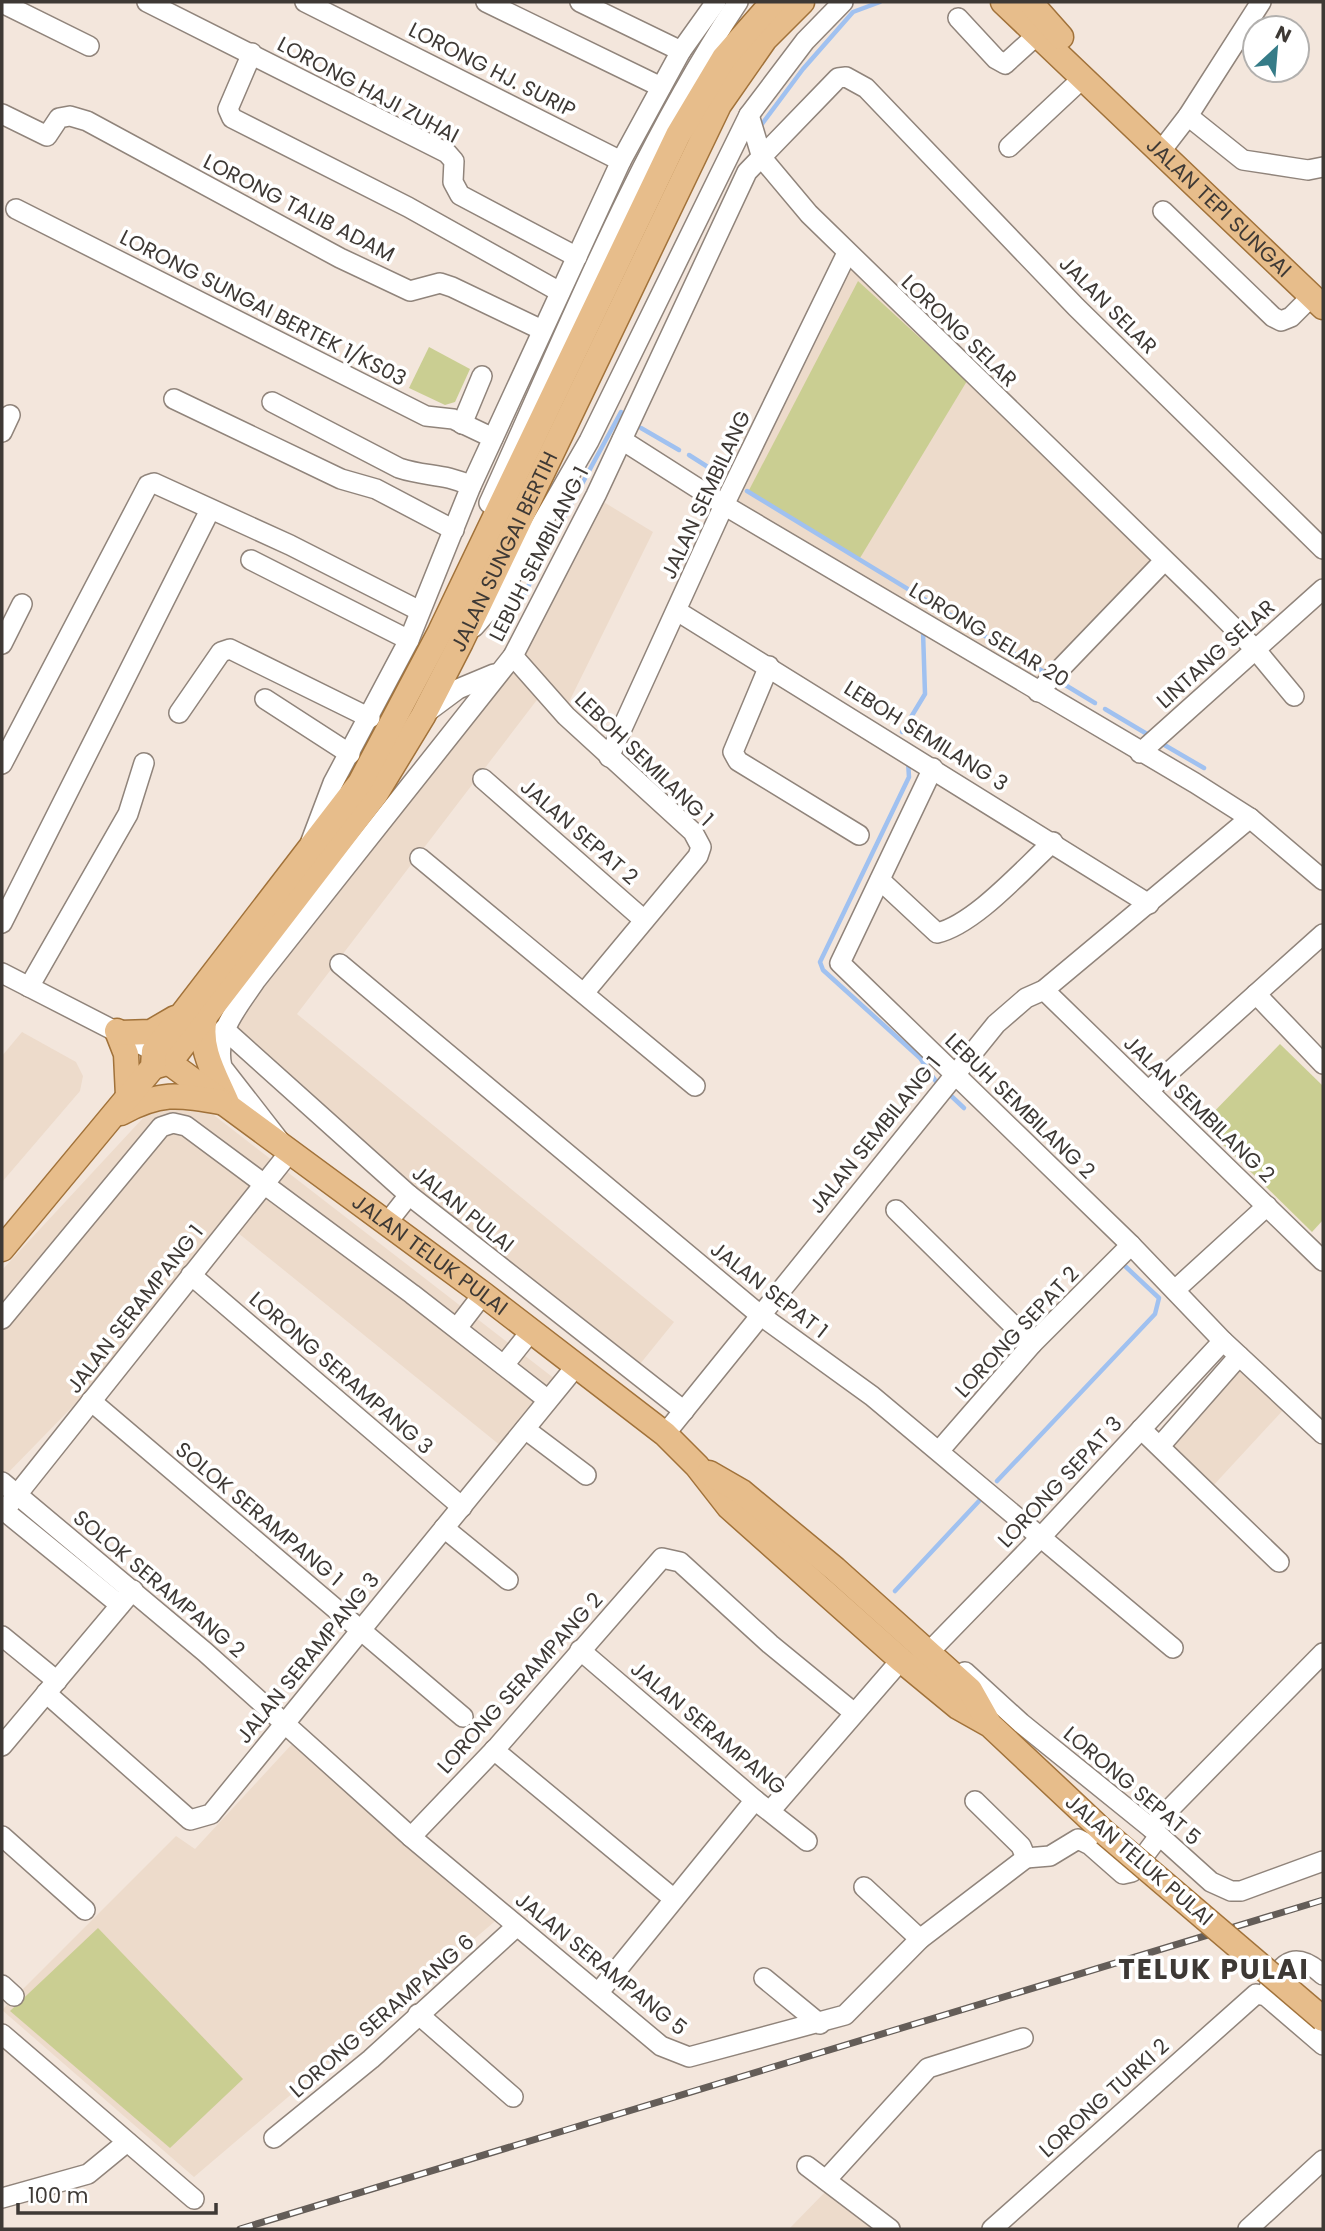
<svg xmlns="http://www.w3.org/2000/svg" width="1325" height="2231" font-family="Poppins,sans-serif">
<rect width="100%" height="100%" fill="#f3e6dc"/>
<g fill="#eddbcb">
<path d="M853,255L1163,558L1039,686L730,504Z"/>
<path d="M602,501L653,532L566,708L546,688L297,1014L674,1322L636,1369L409,1189L234,1031L270,976L497,686Z"/>
<path d="M22,1032L76,1062L83,1076L80,1091L2,1182V1056Z"/>
<path d="M156,1104L206,1109L555,1379L501,1446L227,1224L118,1360L2,1479V1270Z"/>
<path d="M1239,1364L1286,1407L1211,1488L1166,1447Z"/>
<path d="M293,1743L500,1917L194,2177L2,2010L176,1836L195,1849Z"/>
<path d="M831,2186L879,2229H789Z"/>
</g>
<g fill="#cace92">
<path d="M858,281L967,381L860,558L748,492Z"/>
<path d="M429,347L470,369L455,402L445,405L409,388Z"/>
<path d="M1280,1044L1323,1086V1220L1312,1232L1202,1124Z"/>
<path d="M98,1928L243,2079L170,2148L10,2011Z"/>
</g>
<g fill="none" stroke-linecap="round" stroke-linejoin="round">
<g stroke="#a0c1f0" stroke-width="4.5">
<path d="M762,124L803,69L853,12L880,2"/>
<path d="M641,428L679,450"/>
<path d="M689,455L730,481"/>
<path d="M747,491L1044,672"/>
<path d="M505,634L545,552L621,412"/>
<path d="M1057,680L1095,703"/>
<path d="M1105,709L1147,734"/>
<path d="M902,732L925,694L923,631"/>
<path d="M1161,743L1204,768"/>
<path d="M908,761L909,777L820,962L823,970L920,1058L937,1083"/>
<path d="M947,1092L964,1108"/>
<path d="M997,1481L1155,1314L1159,1298L1126,1267"/>
<path d="M895,1591L979,1501"/>
</g>
<g stroke="#90847b" stroke-width="22">
<g id="minor">
<path d="M147,2L447,153L454,161L453,182L460,195L577,257"/>
<path d="M305,2L621,161"/>
<path d="M486,2L661,87"/>
<path d="M580,2L681,51"/>
<path d="M2,3L89,46"/>
<path d="M958,18L996,59L1005,64L1038,34"/>
<path d="M252,53L228,109L232,118L408,207L560,292"/>
<path d="M2,114L47,136L59,118L70,116L87,121L340,258L410,291L440,283L452,287L542,330"/>
<path d="M749,115L762,158L809,214L1206,600L1255,649L1294,696"/>
<path d="M1188,116L1243,160L1308,170L1323,167"/>
<path d="M1009,147L1084,77"/>
<path d="M1161,151L1188,116L1261,2"/>
<path d="M16,209L426,416L453,419L493,438"/>
<path d="M1163,211L1273,317L1281,321L1291,317L1312,296"/>
<path d="M174,399L341,479L376,489L454,530"/>
<path d="M272,402L399,468C426,477 444,473 471,486"/>
<path d="M462,424L482,376"/>
<path d="M2,432L10,415"/>
<path d="M622,440L724,505L1195,783L1250,818L1323,880"/>
<path d="M489,503C565,336 636,155 738,2"/>
<path d="M251,560L409,640"/>
<path d="M677,611L1149,904"/>
<path d="M474,627L497,601L589,441L749,115L805,41L843,2"/>
<path d="M2,644L22,604"/>
<path d="M513,656L566,716L693,832L701,847L698,856L584,993"/>
<path d="M769,666L733,752L738,761L859,835"/>
<path d="M1038,692L1164,561"/>
<path d="M265,699L350,754"/>
<path d="M427,712L458,689L494,674"/>
<path d="M179,713L221,652L230,649L370,718"/>
<path d="M1140,753L1323,589"/>
<path d="M609,757L724,505L847,253"/>
<path d="M2,764L148,485L154,483L290,545L420,611"/>
<path d="M933,768L840,963L1131,1245L1223,1341L1323,1434"/>
<path d="M483,779L644,920"/>
<path d="M311,841L333,783L409,640L471,486L621,161L681,51L716,2"/>
<path d="M420,858L695,1086"/>
<path d="M880,880L937,933C975,924 1022,870 1053,842"/>
<path d="M2,923L210,510"/>
<path d="M340,964L760,1315L872,1396L1173,1648"/>
<path d="M2,973L154,1051"/>
<path d="M29,987L128,814L144,763"/>
<path d="M1044,990L1323,1261"/>
<path d="M1256,994L1323,1064"/>
<path d="M224,1029L409,1195L684,1411"/>
<path d="M1148,1091L1323,934"/>
<path d="M896,1210L1032,1344"/>
<path d="M387,1223L409,1195"/>
<path d="M191,1275L462,1507"/>
<path d="M1175,1290L1267,1206"/>
<path d="M2,1319L161,1127L173,1123L186,1126L412,1294L548,1400"/>
<path d="M457,1328L483,1294"/>
<path d="M504,1365L531,1331"/>
<path d="M91,1401L463,1717"/>
<path d="M525,1429L586,1475"/>
<path d="M1141,1429L1279,1562"/>
<path d="M665,1434L996,1024L1026,998L1044,990L1250,818"/>
<path d="M1160,1446L1239,1356"/>
<path d="M939,1451L1032,1344L1131,1245"/>
<path d="M2,1482L205,1652L411,1837L661,2046L689,2057L845,2015L920,1939L1026,1858"/>
<path d="M2,1509L120,1605"/>
<path d="M4,1511L289,1153L222,1067C214,1033 238,1007 256,980L513,656L596,495L747,172L838,78L846,77L866,88L1076,307L1323,549"/>
<path d="M444,1528L508,1580"/>
<path d="M2,1636L57,1681"/>
<path d="M580,1650L755,1800L807,1841"/>
<path d="M928,1653L1040,1538L1223,1341"/>
<path d="M965,1672L1021,1723L1151,1828L1211,1882L1231,1891H1241L1323,1861"/>
<path d="M46,1693L190,1820L211,1814L577,1365"/>
<path d="M2,1746L133,1590"/>
<path d="M494,1750L674,1899"/>
<path d="M975,1801L1021,1846L1026,1858"/>
<path d="M771,1810L901,1660"/>
<path d="M1151,1828L1323,1653"/>
<path d="M2,1836L85,1910"/>
<path d="M411,1837L498,1746L662,1558L680,1562L770,1644L853,1712"/>
<path d="M1026,1858L1050,1856L1078,1839L1090,1845L1123,1874L1132,1872L1159,1836"/>
<path d="M864,1887L920,1939"/>
<path d="M764,1978L820,2024"/>
<path d="M2,1985L14,1996"/>
<path d="M1269,1988C1283,1958 1298,1952 1323,1975"/>
<path d="M599,1992L755,1800"/>
<path d="M418,2014L513,2097"/>
<path d="M2,2034L194,2199"/>
<path d="M274,2138L371,2059L517,1926"/>
<path d="M807,2166L890,2229"/>
<path d="M826,2180L928,2068L1023,2038"/>
<path d="M2,2198L88,2174L127,2142"/>
<path d="M992,2229L1256,1994L1266,1996L1323,2045"/>
<path d="M1248,2229L1323,2160"/>
</g>
</g>
<g stroke="#a1723a" stroke-width="27">
<g id="major">
<path id="s1" d="M1003,2L1323,307"/>
<path d="M1030,2L1061,37"/>
<path d="M205,1017C198,1048 215,1075 227,1103"/>
<path d="M117,1031L126,1054L128,1096"/>
<path d="M120,1033L151,1032L175,1018"/>
<path id="s2" d="M156,1053L483,1294L665,1434L697,1466L729,1507L901,1660L958,1707L990,1725L1105,1833"/>
<path id="s3" d="M153,1067L170,1062L375,795L423,716L461,642L719,105L765,39L802,2"/>
<path d="M121,1113C159,1092 178,1094 220,1102"/>
<path d="M2,1249L153,1067L154,1051L360,783L440,632L678,135L724,58L773,2"/>
<path d="M709,1473L742,1492L835,1569L970,1690L988,1722"/>
</g>
</g>
<use href="#minor" stroke="#fff" stroke-width="19"/>
<use href="#major" stroke="#e7bd8b" stroke-width="24"/>
<g stroke="#645d58" stroke-width="7">
<path id="rail" d="M240,2229L1323,1900"/>
</g>
<use href="#rail" stroke="#fff" stroke-width="4.5" stroke-dasharray="13" stroke-linecap="butt"/>
<g stroke="#a1723a" stroke-width="27" stroke-linecap="butt">
<path id="major-bridge" d="M1105,1833L1323,2019"/>
</g>
<use href="#major-bridge" stroke="#e7bd8b" stroke-width="24"/>
</g>
<g text-anchor="middle" stroke-width="7" stroke-linejoin="round" paint-order="stroke">
<g font-size="21" fill="#3e3935" stroke="#fff">
<text transform="translate(492 70) rotate(27)" y="7">LORONG HJ. SURIP</text>
<text transform="translate(368 90) rotate(28)" y="7">LORONG HAJI ZUHAI</text>
<text dy="7" stroke="none"><textPath href="#s1" startOffset="298">JALAN TEPI SUNGAI</textPath></text>
<text transform="translate(299 208) rotate(27)" y="7">LORONG TALIB ADAM</text>
<text transform="translate(1108 305) rotate(45)" y="7">JALAN SELAR</text>
<text transform="translate(263 308) rotate(27)" y="7">LORONG SUNGAI BERTEK 1/KS03</text>
<text transform="translate(959 331) rotate(44)" y="7">LORONG SELAR</text>
<text transform="translate(706 495) rotate(-65)" y="7">JALAN SEMBILANG</text>
<text dy="7" stroke="none"><textPath href="#s3" startOffset="630">JALAN SUNGAI BERTIH</textPath></text>
<text transform="translate(539 554) rotate(-63)" y="7">LEBUH SEMBILANG 1</text>
<text transform="translate(989 635) rotate(31)" y="7">LORONG SELAR 20</text>
<text transform="translate(1216 654) rotate(-42)" y="7">LINTANG SELAR</text>
<text transform="translate(926 736) rotate(32)" y="7">LEBOH SEMILANG 3</text>
<text transform="translate(644 759) rotate(44)" y="7">LEBOH SEMILANG 1</text>
<text transform="translate(579 832) rotate(41)" y="7">JALAN SEPAT 2</text>
<text transform="translate(1020 1106) rotate(44)" y="7">LEBUH SEMBILANG 2</text>
<text transform="translate(1199 1109) rotate(44)" y="7">JALAN SEMBILANG 2</text>
<text transform="translate(875 1135) rotate(-51)" y="7">JALAN SEMBILANG 1</text>
<text transform="translate(463 1209) rotate(39)" y="7">JALAN PULAI</text>
<text dy="7" stroke="none"><textPath href="#s2" startOffset="340">JALAN TELUK PULAI</textPath></text>
<text transform="translate(769 1290) rotate(38)" y="7">JALAN SEPAT 1</text>
<text transform="translate(135 1309) rotate(-52)" y="7">JALAN SERAMPANG 1</text>
<text transform="translate(1017 1332) rotate(-47)" y="7">LORONG SEPAT 2</text>
<text transform="translate(341 1373) rotate(41)" y="7">LORONG SERAMPANG 3</text>
<text transform="translate(1060 1482) rotate(-47)" y="7">LORONG SEPAT 3</text>
<text transform="translate(259 1514) rotate(40)" y="7">SOLOK SERAMPANG 1</text>
<text transform="translate(159 1584) rotate(40)" y="7">SOLOK SERAMPANG 2</text>
<text transform="translate(308 1658) rotate(-51)" y="7">JALAN SERAMPANG 3</text>
<text transform="translate(520 1683) rotate(-48)" y="7">LORONG SERAMPANG 2</text>
<text transform="translate(708 1728) rotate(40)" y="7">JALAN SERAMPANG</text>
<text transform="translate(1132 1786) rotate(40)" y="7">LORONG SEPAT 5</text>
<text transform="translate(1139 1860) rotate(41)" y="7">JALAN TELUK PULAI</text>
<text transform="translate(601 1964) rotate(39)" y="7">JALAN SERAMPANG 5</text>
<text transform="translate(382 2016) rotate(-41)" y="7">LORONG SERAMPANG 6</text>
<text transform="translate(1104 2098) rotate(-42)" y="7">LORONG TURKI 2</text>
</g>
<g font-size="28" font-weight="bold" letter-spacing="2" fill="#3e3935" stroke="#fff">
<text x="1214" y="1979">TELUK PULAI</text>
</g>
</g>
<rect width="1325" height="2231" fill="none" stroke="#3e3935" stroke-width="7"/>
<g transform="translate(1276 49) rotate(26)"><circle r="33" fill="#ffffff" stroke="#b2b0ae" stroke-width="2"/>
<path d="M0-5L12 26L0 18L-12 26Z" fill="#367c88"/>
<text y="-10" font-size="19" font-weight="bold" text-anchor="middle" fill="#3e3935">N</text>
</g>
<path d="M18 2203v10h198v-10" fill="none" stroke="#3e3935" stroke-width="3.5"/>
<text x="28" y="2203" font-size="21" fill="#3e3935" stroke="#ffffff" stroke-width="5" paint-order="stroke">100 m</text>
</svg>
